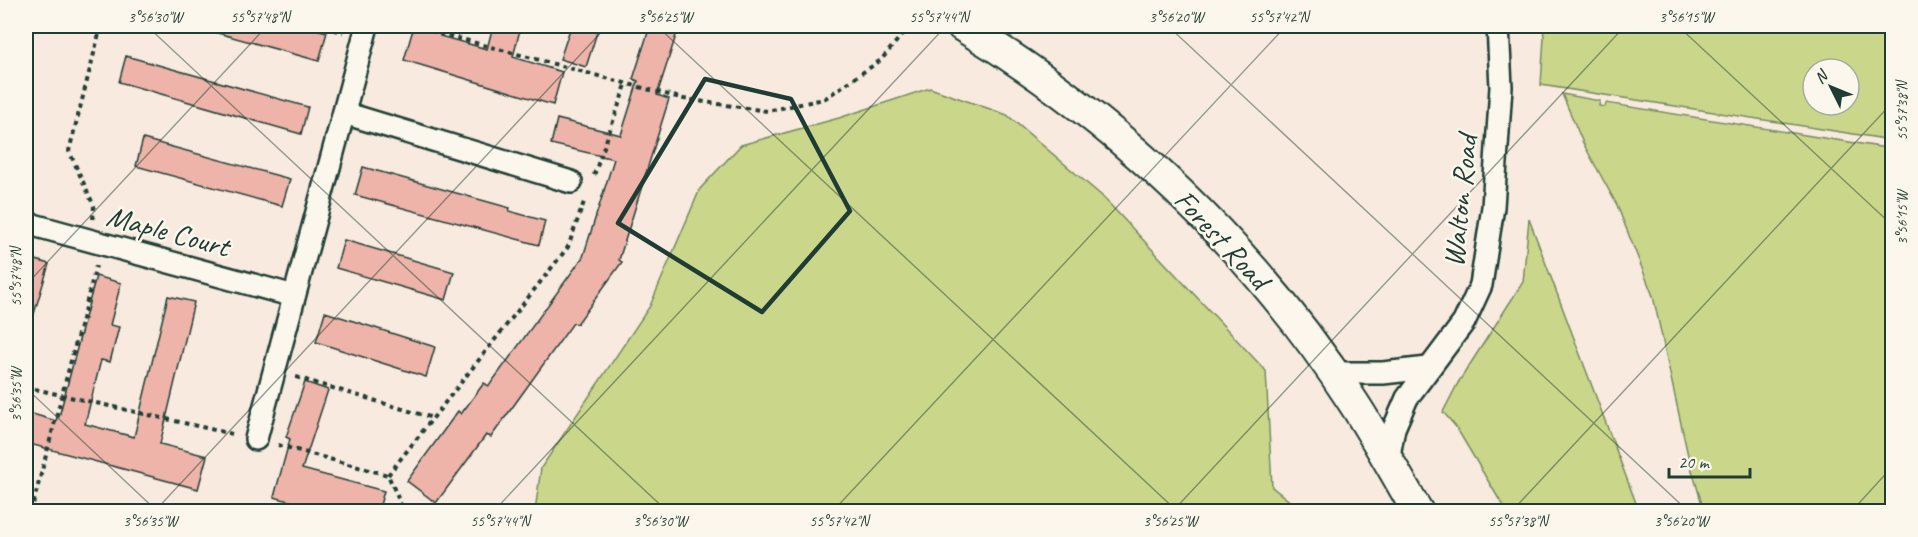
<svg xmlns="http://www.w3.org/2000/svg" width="1918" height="537" font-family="Caveat,sans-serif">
<rect width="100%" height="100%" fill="#f8eadf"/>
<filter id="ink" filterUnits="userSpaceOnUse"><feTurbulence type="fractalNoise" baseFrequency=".0167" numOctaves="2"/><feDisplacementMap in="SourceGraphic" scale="12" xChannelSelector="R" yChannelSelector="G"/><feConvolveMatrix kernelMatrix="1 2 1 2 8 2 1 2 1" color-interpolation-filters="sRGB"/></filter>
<g filter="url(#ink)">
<g fill="#cad78a" stroke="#748a5f" stroke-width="1.5" fill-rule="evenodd">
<path d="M1543,26H1892V140L1541,85L1544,37ZM1813,69H1849V105H1813Z"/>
<path d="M930,88L1007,115L1102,196L1266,371L1272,487L1302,511H535L541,468L650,306L700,189L741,145L839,118Z"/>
<path d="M1562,94L1600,101L1599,106L1605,107L1606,103L1892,149V511H1704L1689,460L1653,296L1617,205L1583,143Z"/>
<path d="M1529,219L1639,511H1506L1456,427L1443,412L1458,383L1523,282Z"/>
</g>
<g fill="#eeb4a9" stroke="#1f3d34" stroke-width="1.5">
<path d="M215,26H304L327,32L319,61L214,32Z"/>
<path d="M414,26H443L440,36L487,49L493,26H521L513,57L562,72L553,105L404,60Z"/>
<path d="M571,26H599L586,67L560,59Z"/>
<path d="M650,26H679L657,95L669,99L619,260L622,262L577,324L573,323L491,437L486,435L436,503L407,481L458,411L461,414L484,383L489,386L583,257L614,159L551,144L557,119L621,135L638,81L633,79Z"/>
<path d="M126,56L308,107L301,134L119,82Z"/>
<path d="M143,139L290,179L282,206L136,166Z"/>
<path d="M363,167L510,208L509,211L545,221L539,245L355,195Z"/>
<path d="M344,240L454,272L446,300L336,268Z"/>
<path d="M26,257L49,264L31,324L26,323Z"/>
<path d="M96,276L121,283L110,325L119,327L110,362L101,360L85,424L134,437L168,296L194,302L160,444L207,456L198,489L26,443V412L56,421L57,417H59Z"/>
<path d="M325,312L435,347L426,377L316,342Z"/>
<path d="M305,382L328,390L302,469L384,491L378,512H329L274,497L290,439L286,437Z"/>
</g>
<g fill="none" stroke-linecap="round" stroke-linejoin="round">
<g stroke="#1f3d34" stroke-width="26">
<g id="street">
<path d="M344,113L571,182"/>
<path d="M26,223L294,296"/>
<path d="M1333,373H1383L1428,368"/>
<path d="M256,439L367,26"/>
<path d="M1388,461L1394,428L1407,398L1464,322L1481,285L1493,207L1501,87L1498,26"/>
</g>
</g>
<g stroke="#1f3d34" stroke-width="34">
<path id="secondary" d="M962,26C1117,119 1254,249 1353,402C1376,437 1396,475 1418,512"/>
</g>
<g stroke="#1f3d34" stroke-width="4" stroke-dasharray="4.5 4.5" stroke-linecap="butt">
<path d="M316,26L343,32"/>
<path d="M413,26L684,99L767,111L824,99L881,60L906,30"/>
<path d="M594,175L627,82"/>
<path d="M93,219L94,206L69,151L101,26"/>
<path d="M296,377L433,418"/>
<path d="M26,387L232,434"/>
<path d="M278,445L388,475L404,512"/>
<path d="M388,475L568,247L584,202"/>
<path d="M31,512L96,266"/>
</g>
<use href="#street" stroke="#fbf7ec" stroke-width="21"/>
<use href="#secondary" stroke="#fbf7ec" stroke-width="30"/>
</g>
</g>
<path fill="none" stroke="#1f3d34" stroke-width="4.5" stroke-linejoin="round" d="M705,79L791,99L850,211L762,312L618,223Z"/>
<path fill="none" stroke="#1f3d34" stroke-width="1.5" stroke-opacity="0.45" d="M147,26L668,512M657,26L1178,512M1168,26L1689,512M1678,26L1892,225M26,285L267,26M26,388L158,512M154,512L607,26M493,512L946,26M832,512L1286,26M1172,512L1625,26M1511,512L1892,103M1851,512L1892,467"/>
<g text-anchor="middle" stroke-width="5" stroke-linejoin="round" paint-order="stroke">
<g font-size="30" fill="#1f3d34" stroke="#fbf7ec">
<text transform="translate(1460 201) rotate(-84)" y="10">Walton Road</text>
<text transform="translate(168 231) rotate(15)" y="10">Maple Court</text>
<text transform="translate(1222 239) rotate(47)" y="10">Forest Road</text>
</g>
</g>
<rect width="1918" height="537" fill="none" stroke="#fbf7ec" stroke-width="66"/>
<g transform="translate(1831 87) rotate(313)"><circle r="28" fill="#fbf7ec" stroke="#a3ada2" stroke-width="1.5"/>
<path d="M0-4.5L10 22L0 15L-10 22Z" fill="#1f3d34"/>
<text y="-9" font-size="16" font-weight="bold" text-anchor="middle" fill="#1f3d34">N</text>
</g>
<path d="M1669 468v9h81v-9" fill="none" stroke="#1f3d34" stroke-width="3"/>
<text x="1678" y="468" font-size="18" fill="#1f3d34" stroke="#fbf7ec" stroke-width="4.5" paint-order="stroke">20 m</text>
<rect x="33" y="33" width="1852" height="471" fill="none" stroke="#1f3d34" stroke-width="2"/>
<g font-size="15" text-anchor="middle" fill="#1f3d34">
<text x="155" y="22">3°56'30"W</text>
<text x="260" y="22">55°57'48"N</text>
<text x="665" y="22">3°56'25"W</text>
<text x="939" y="22">55°57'44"N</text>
<text x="1176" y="22">3°56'20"W</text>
<text x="1279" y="22">55°57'42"N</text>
<text x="1686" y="22">3°56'15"W</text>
<text transform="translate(1902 111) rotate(-90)" y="5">55°57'38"N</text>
<text transform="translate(1902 218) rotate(-90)" y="5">3°56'15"W</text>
<text transform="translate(16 277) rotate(-90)" y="5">55°57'48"N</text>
<text transform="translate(16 395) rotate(-90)" y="5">3°56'35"W</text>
<text x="150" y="526">3°56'35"W</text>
<text x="500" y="526">55°57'44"N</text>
<text x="660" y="526">3°56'30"W</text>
<text x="839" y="526">55°57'42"N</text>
<text x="1170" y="526">3°56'25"W</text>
<text x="1518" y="526">55°57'38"N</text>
<text x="1681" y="526">3°56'20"W</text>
</g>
</svg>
